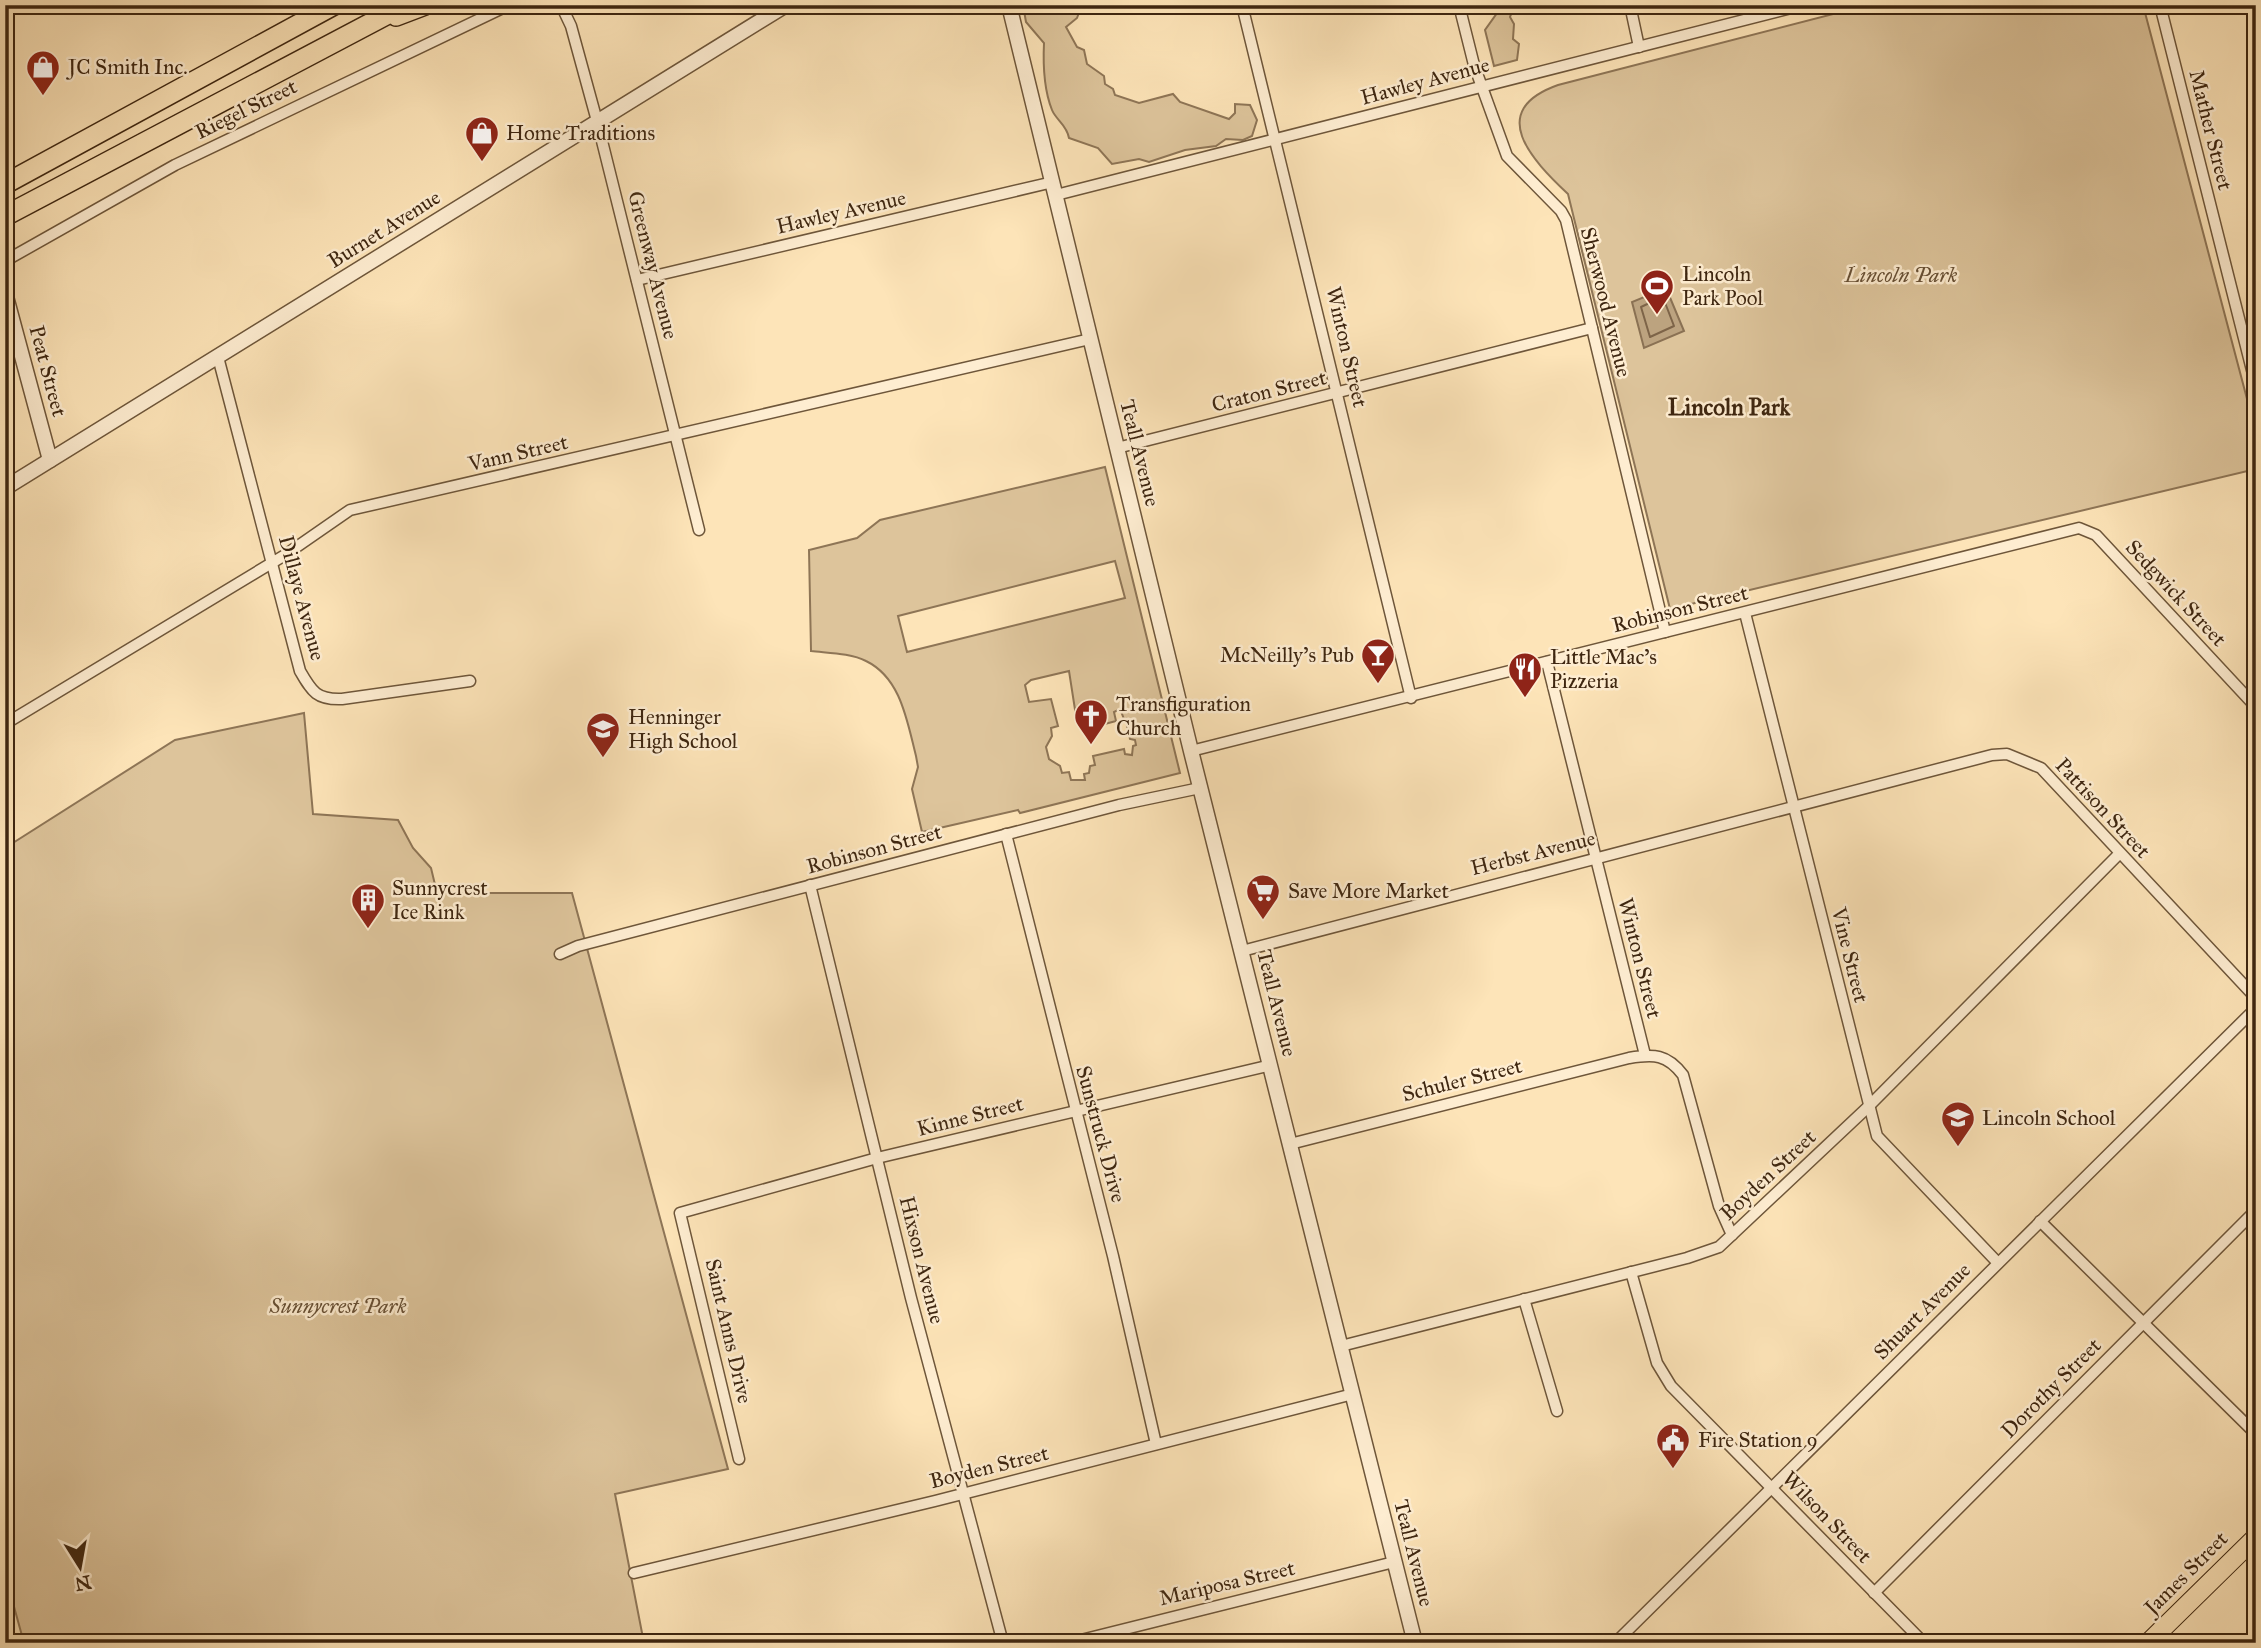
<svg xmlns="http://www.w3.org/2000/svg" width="2261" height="1648" font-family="'IM FELL Great Primer',serif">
<rect width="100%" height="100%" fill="#fde4b8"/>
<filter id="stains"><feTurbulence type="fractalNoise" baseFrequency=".00286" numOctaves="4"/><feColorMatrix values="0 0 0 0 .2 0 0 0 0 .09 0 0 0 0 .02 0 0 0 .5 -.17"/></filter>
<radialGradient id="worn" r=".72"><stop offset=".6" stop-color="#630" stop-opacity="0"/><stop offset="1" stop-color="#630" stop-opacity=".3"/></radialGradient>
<g fill="#ddc49b" stroke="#8e7556" stroke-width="2" fill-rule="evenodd">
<path d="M1023,5H1076L1080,10L1077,18L1066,27L1077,47L1084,50L1087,64L1104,76L1105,84L1113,89L1115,95L1139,103L1173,94L1180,102L1229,119L1235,113V104L1250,105L1257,120L1252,136L1243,140L1226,139L1216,146L1185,150L1149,162L1139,159L1112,164L1098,148L1069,138C1067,125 1056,120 1052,110C1044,90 1043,64 1044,43L1026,22Z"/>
<path d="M1522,5L1512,12L1510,17L1514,24L1513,39L1519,44L1517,60L1494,66L1485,30L1500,9Z"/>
<path d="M1868,5H2143L2256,433V469L1670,609L1568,194C1532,160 1485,111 1558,85Z"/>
<path d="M1105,467L1180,773L1020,813L1018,810L922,832L912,789L918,767L916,756C907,721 901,678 866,661C851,653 828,653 811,651L809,550L857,538L880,520ZM1115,561L1125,598L907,652L898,616ZM1069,671L1076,716L1081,715L1086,729L1116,721L1114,712L1120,709L1124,719H1129L1131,723L1127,726L1130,739L1135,740L1136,745L1133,746L1132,755L1125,754L1124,749L1093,756L1095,765L1090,766L1089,773L1084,774L1085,780H1071L1069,772L1062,773L1060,766L1049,759L1046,747L1052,736L1051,728L1058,726L1051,699L1029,702L1025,685L1031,680Z"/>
<path d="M304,713L313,814L398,820L413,848L431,868L437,893H572L728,1469L615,1494L644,1643H24L5,1574V848L175,740Z"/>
</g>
<path fill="#bca37f" stroke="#8a7153" stroke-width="2" d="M1666,288L1684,331L1644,348L1632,302Z"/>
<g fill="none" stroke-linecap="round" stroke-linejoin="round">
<path stroke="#7d6448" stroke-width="2" d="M1660,298L1664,300L1674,326L1650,337L1641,307Z"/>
<g stroke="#6e563a" stroke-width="13">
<g id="minor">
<path d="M561,5L571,26L597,121L699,530"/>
<path d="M1242,5L1411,698"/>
<path d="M1459,5L1474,65L1507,156L1561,211L1566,220L1665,632"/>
<path d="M1630,5L1639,47"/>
<path d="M2160,5L2256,386"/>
<path d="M1056,195L1803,5"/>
<path d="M5,261L175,165L509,5"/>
<path d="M637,280L1053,182"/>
<path d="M218,357L300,671C312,692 317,700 342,699L470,681"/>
<path d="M1117,448L1592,328"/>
<path d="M1745,613L1877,1136L1998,1263"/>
<path d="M1547,662L1645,1055"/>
<path d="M5,724L285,555L350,510L1090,339"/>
<path d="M1191,751L2079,528L2096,535L2256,707"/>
<path d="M5,800L6,803"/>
<path d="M1006,834L1113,1256L1156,1444"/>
<path d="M810,885L911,1298L1003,1643"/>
<path d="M1242,951L1992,755L2007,754L2041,768L2256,998"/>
<path d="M560,954L578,946L1119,805L1200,788"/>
<path d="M1290,1144L1629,1058C1654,1054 1667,1054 1683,1075L1719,1206L1732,1235"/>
<path d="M2040,1221L2256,1434"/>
<path d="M1631,1272L1657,1363L1671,1386L1924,1643"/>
<path d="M1524,1299L1557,1411"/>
<path d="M1341,1346L1687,1258L1719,1247L1869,1106L2119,854"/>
<path d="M739,1459L680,1213L877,1158L1271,1065"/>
<path d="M634,1573L935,1501L1353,1394"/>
<path d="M1874,1593L2256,1210"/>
<path d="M1069,1643L1394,1562"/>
<path d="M1615,1643L2256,1008"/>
</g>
</g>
<g stroke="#6e563a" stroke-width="17">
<g id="tertiary">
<path d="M1009,5L1191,751L1415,1643"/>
<path d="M5,293L50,460"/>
<path d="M5,488L786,5"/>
</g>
</g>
<g stroke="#3e2610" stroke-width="20">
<path id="primary" d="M2148,1643L2256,1537"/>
</g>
<g stroke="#3e2610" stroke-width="22">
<g id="motorway">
<path d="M396,16L425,5"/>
<path d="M5,184L334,5"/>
<path d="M5,216L405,5"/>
</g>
</g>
<use href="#minor" stroke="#feedd1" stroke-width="10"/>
<use href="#tertiary" stroke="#feedd1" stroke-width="14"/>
<use href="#primary" stroke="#fde4b8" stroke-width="18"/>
<use href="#motorway" stroke="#fde4b8" stroke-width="19"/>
</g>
<defs>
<g id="shop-pin" transform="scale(1.75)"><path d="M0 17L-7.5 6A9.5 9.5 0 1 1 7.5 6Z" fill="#8f2418" stroke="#feedd1"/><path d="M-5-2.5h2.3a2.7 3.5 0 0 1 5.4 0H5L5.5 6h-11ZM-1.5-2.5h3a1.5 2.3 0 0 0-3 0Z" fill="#fff"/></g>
<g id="stadium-pin" transform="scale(1.75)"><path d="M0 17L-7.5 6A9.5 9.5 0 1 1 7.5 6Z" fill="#8f2418" stroke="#feedd1"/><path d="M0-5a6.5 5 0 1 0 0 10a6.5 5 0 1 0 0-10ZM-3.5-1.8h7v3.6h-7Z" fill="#fff"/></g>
<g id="bar-pin" transform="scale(1.75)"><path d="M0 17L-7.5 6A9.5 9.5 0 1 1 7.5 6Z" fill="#8f2418" stroke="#feedd1"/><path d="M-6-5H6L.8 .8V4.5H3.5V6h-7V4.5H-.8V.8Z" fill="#fff"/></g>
<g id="restaurant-pin" transform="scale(1.75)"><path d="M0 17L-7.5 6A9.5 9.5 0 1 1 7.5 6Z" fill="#8f2418" stroke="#feedd1"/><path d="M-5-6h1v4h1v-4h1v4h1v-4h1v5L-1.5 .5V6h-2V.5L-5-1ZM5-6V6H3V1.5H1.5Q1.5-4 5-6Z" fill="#fff"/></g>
<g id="church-pin" transform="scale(1.75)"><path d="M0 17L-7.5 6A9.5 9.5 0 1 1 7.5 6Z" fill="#8f2418" stroke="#feedd1"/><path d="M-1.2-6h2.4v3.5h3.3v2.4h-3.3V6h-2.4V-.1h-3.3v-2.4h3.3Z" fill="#fff"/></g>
<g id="school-pin" transform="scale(1.75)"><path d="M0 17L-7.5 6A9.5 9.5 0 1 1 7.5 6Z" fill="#8f2418" stroke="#feedd1"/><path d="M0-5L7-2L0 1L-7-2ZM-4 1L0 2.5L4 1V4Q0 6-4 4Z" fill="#fff"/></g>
<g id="supermarket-pin" transform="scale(1.75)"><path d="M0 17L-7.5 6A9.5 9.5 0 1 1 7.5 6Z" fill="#8f2418" stroke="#feedd1"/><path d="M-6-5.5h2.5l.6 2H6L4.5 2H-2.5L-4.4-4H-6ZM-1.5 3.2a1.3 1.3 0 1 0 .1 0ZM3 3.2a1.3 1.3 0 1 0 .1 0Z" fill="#fff"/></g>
<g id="building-pin" transform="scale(1.75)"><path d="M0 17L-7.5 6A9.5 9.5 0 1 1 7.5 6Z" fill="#8f2418" stroke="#feedd1"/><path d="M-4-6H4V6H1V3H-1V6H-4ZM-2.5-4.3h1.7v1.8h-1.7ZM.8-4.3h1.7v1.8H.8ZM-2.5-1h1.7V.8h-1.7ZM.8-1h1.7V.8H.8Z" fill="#fff"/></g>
<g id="civic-pin" transform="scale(1.75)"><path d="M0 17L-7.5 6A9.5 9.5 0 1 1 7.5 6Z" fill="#8f2418" stroke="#feedd1"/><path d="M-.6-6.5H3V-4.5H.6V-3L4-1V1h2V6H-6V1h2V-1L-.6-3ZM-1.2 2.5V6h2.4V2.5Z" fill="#fff"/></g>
</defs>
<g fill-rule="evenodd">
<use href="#shop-pin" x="43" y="67"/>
<use href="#shop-pin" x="482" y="133"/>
<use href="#stadium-pin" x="1657" y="286"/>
<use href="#bar-pin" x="1378" y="655"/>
<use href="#restaurant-pin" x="1525" y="669"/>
<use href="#church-pin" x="1091" y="716"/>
<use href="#school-pin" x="603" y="729"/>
<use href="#supermarket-pin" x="1263" y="891"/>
<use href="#building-pin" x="368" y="900"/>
<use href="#school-pin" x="1958" y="1118"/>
<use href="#civic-pin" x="1673" y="1440"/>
</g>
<g text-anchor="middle" stroke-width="5" stroke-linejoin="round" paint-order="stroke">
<g font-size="21" fill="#3e2610" stroke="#feedd1" text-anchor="start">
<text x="68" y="74">JC Smith Inc.</text>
<text x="506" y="140">Home Traditions</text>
<text x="1682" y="281">Lincoln<tspan x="1682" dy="24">Park Pool</tspan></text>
<text x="1354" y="662" text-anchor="end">McNeilly's Pub</text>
<text x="1550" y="664">Little Mac's<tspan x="1550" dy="24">Pizzeria</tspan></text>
<text x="1116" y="711">Transfiguration<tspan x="1116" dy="24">Church</tspan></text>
<text x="628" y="724">Henninger<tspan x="628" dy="24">High School</tspan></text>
<text x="392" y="895">Sunnycrest<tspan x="392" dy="24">Ice Rink</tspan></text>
<text x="1288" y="898">Save More Market</text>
<text x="1982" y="1125">Lincoln School</text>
<text x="1698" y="1447">Fire Station 9</text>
</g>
<g font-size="21" fill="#3e2610" stroke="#feedd1">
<text transform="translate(1425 81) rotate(-15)" y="7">Hawley Avenue</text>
<text transform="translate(246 109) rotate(-26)" y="7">Riegel Street</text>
<text transform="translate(2211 130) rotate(76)" y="7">Mather Street</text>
<text transform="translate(841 212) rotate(-13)" y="7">Hawley Avenue</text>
<text transform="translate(384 229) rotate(-32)" y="7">Burnet Avenue</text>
<text transform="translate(653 265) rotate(76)" y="7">Greenway Avenue</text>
<text transform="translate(1606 302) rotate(76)" y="7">Sherwood Avenue</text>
<text transform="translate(1347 347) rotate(77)" y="7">Winton Street</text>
<text transform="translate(48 371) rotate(75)" y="7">Peat Street</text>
<text transform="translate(1269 391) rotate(-14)" y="7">Craton Street</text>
<text transform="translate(518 453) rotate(-13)" y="7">Vann Street</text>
<text transform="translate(1140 453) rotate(76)" y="7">Teall Avenue</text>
<text transform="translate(2176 593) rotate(47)" y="7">Sedgwick Street</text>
<text transform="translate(302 598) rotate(75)" y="7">Dillaye Avenue</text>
<text transform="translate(1680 609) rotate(-14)" y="7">Robinson Street</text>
<text transform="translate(2103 808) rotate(47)" y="7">Pattison Street</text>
<text transform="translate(874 849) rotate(-15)" y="7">Robinson Street</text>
<text transform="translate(1533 853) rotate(-14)" y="7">Herbst Avenue</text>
<text transform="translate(1850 955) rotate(76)" y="7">Vine Street</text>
<text transform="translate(1640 958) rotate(76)" y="7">Winton Street</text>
<text transform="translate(1277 1003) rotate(76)" y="7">Teall Avenue</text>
<text transform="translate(1462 1080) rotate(-14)" y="7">Schuler Street</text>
<text transform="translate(970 1116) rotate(-14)" y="7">Kinne Street</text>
<text transform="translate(1101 1134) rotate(75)" y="7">Sunstruck Drive</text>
<text transform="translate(1768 1175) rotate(-43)" y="7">Boyden Street</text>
<text transform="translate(922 1260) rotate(76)" y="7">Hixson Avenue</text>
<text transform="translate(1922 1311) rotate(-45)" y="7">Shuart Avenue</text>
<text transform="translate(729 1331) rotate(77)" y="7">Saint Anns Drive</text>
<text transform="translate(2051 1388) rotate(-45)" y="7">Dorothy Street</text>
<text transform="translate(989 1467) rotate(-14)" y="7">Boyden Street</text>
<text transform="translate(1827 1517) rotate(46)" y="7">Wilson Street</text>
<text transform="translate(1414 1553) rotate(76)" y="7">Teall Avenue</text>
<text transform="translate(2186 1573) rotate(-45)" y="7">James Street</text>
<text transform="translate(1227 1583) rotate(-13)" y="7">Mariposa Street</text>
</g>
<g font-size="21" font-style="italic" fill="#664e33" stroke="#feedd1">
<text x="1901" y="282">Lincoln Park</text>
<text x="338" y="1313">Sunnycrest Park</text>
</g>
<g font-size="23" font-weight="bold" fill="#3e2610" stroke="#feedd1">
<text x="1729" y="415">Lincoln Park</text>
</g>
</g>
<rect width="2261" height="1648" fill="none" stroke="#fde4b8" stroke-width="28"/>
<rect x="7" y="7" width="2247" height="1634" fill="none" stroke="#3e2610" stroke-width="3.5"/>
<rect x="14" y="14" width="2233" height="1620" fill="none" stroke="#3e2610" stroke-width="2"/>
<g transform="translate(80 1567) rotate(169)" stroke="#feedd1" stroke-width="5" paint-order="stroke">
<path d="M0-5L12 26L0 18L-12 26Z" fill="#3e2610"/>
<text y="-10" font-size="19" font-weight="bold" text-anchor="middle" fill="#3e2610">N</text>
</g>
<rect width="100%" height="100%" filter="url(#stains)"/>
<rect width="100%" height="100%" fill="url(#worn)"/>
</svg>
